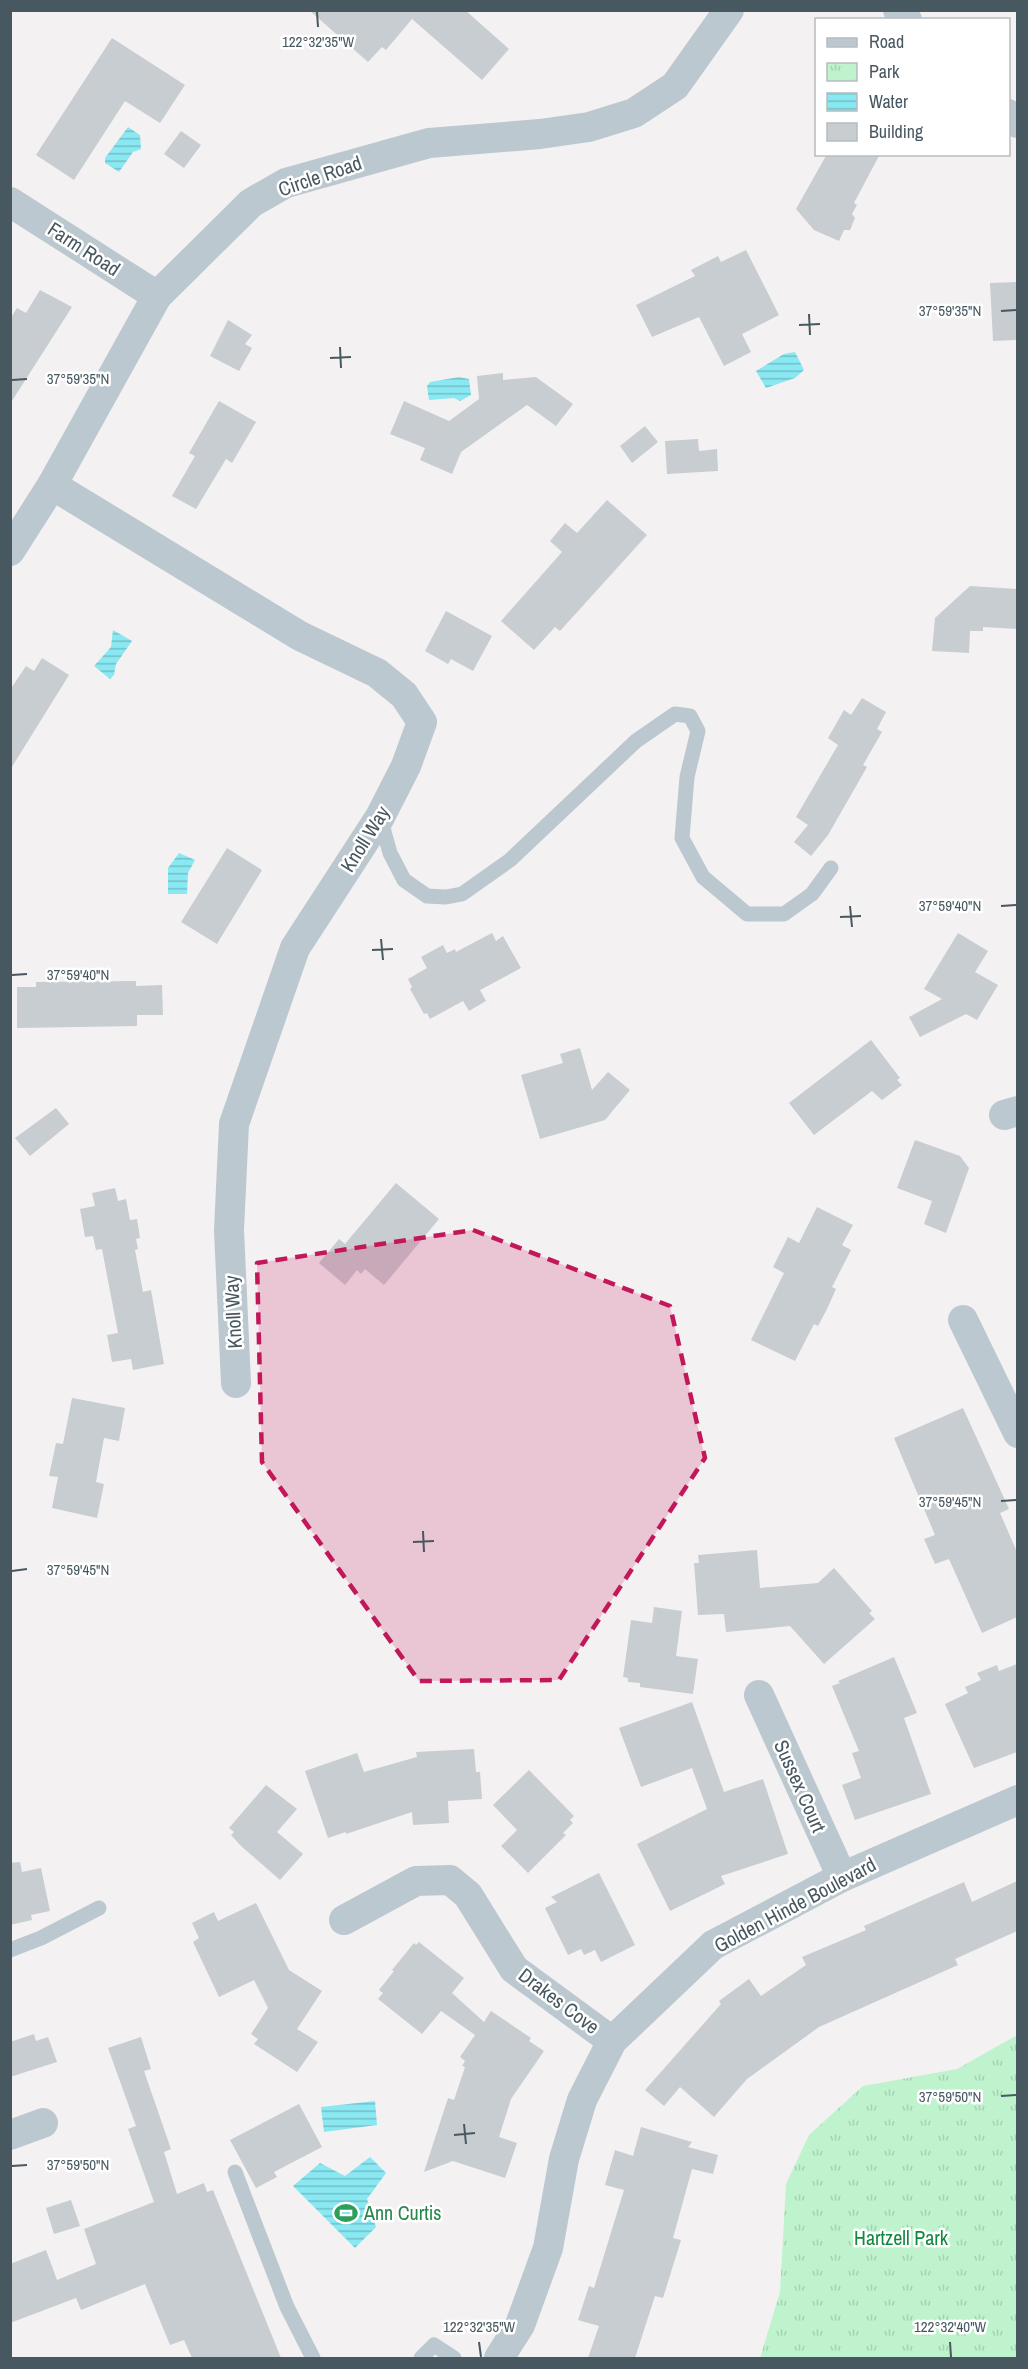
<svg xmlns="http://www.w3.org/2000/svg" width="1028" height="2369" font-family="'Archivo Narrow',sans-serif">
<defs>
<pattern id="park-tufts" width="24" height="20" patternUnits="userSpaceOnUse" patternTransform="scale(1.5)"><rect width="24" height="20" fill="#bef3cd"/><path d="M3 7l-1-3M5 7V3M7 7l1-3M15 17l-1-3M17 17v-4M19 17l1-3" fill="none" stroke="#a5d2b3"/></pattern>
<pattern id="water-rules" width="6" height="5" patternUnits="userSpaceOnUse" patternTransform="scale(1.5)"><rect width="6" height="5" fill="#89e8f2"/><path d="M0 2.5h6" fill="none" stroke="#72bfc7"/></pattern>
</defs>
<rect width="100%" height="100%" fill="#f4f1f2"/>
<path fill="url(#park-tufts)" d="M1017,2035V2358H760L780,2292L786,2184L809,2135L863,2086L957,2069Z"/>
<g fill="url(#water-rules)">
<path d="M128,127L140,135L141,149L133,152L119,172L105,163V158Z"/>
<path d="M795,352L804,370L795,378L766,388L756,371L784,354Z"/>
<path d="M459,377L469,379L471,395L460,401L454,398L429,400L427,386L430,382Z"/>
<path d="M113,630L132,641L116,664L114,675L110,679L94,666L111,647Z"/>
<path d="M179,853L195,860L188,873L187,894H168V868Z"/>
<path d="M375,2101L377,2125L324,2132L321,2107Z"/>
<path d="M370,2157L386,2173L367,2199L376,2227L355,2248L293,2186L320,2163L345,2176Z"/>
</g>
<g fill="#c8cdd1">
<path d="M309,10H465L509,49L482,80L412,19L386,50L382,47L368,62Z"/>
<path d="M112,38L185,85L160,123L125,101L74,180L36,155Z"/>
<path d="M181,131L201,145L184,168L164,154Z"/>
<path d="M827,154H880L854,203L857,205L852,214L855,218L850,230H844L839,241L814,230L796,209Z"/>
<path d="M746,250L779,315L742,334L751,352L724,366L699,317L652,337L636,305L695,276L691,270L718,256L721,262Z"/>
<path d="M1017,282V340L993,341L990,283Z"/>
<path d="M40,290L72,307L10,404V319L17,308L26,313Z"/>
<path d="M228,320L252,335L245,344L252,348L239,371L210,356Z"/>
<path d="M503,373V380L536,377L573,404L556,426L527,405L461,452L452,474L420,460L425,448L390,434L404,401L449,421L479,399L477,376Z"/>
<path d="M219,401L256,422L232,463L226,459L196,509L172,496L195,456L189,453Z"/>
<path d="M645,426L658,442L632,463L620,446Z"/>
<path d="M698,439L699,451L717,449L718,471L667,474L665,441Z"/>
<path d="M607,500L647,535L560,631L555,627L534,650L501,621L562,552L550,541L565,523L577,533Z"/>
<path d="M970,586L1017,589V629L983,627V631H970L969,653L932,651L935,618Z"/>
<path d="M446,611L492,636L473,671L451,659L448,664L425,651Z"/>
<path d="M42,658L69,675L10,770V690L26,666L34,671Z"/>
<path d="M862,698L886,712L877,729L882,732L863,765L867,767L828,835L811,856L794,842L808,825L796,817L838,745L828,738L844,710L851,715Z"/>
<path d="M227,848L262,870L217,944L181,922Z"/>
<path d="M492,933L496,941L503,936L521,968L480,990L486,1001L469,1011L463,1001L430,1019L427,1013L424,1014L410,989L412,987L408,979L427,968L421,957L443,945L447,953L455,949L456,952Z"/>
<path d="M958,933L988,951L975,972L998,985L977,1020L966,1014L920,1037L909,1017L942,999L924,989Z"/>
<path d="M136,981V986L162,985L163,1015H137V1026L17,1028V987H36V982Z"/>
<path d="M871,1040L900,1078L897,1080L902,1085L882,1100L872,1091L814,1135L789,1103Z"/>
<path d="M580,1048L592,1090L608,1072L630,1090L605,1120L540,1139L521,1075L563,1063L560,1054Z"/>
<path d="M56,1108L69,1124L30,1156L15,1138Z"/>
<path d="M915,1140L960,1156L969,1168L946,1233L924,1224L932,1201L897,1188Z"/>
<path d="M396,1183L439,1219L384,1285L365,1269L361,1274L357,1270L345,1285L319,1263L339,1239L345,1244Z"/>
<path d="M115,1188L118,1201L126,1199L130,1220L137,1219L140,1238L136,1239L138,1249L135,1250L143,1292L151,1290L164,1364L133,1370L131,1359L112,1362L107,1335L118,1333L102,1249L96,1250L93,1236L85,1237L80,1209L95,1206L92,1193Z"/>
<path d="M817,1207L853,1225L842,1245L851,1250L832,1287L836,1289L827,1309L818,1326L814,1324L795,1361L751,1340L784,1273L773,1267L788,1237L799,1243Z"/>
<path d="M72,1398L125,1408L119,1441L104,1438L96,1482L104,1484L97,1518L52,1508L58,1477L49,1476L56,1443L63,1444Z"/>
<path d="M963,1408L1009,1509L1000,1513L1017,1552V1617L982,1633L949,1559L935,1564L924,1539L935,1535L894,1438Z"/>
<path d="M757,1550L760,1588L818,1583L834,1568L872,1611L869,1613L875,1619L824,1664L790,1626L726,1632L724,1614L698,1615L694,1563H699L698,1555Z"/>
<path d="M654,1607L682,1611L676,1656L698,1659L693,1694L640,1687V1683L628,1682V1678L623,1677L631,1620L652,1623Z"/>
<path d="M894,1657L917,1713L904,1718L931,1794L855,1820L842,1785L861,1778L852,1753L859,1751L832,1686L840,1683L838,1681Z"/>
<path d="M1017,1664V1752L974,1768L945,1704L968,1693L965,1687L981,1680L977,1673L997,1665L999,1671Z"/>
<path d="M692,1702L724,1792L763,1779L788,1854L721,1876L725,1884L670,1911L637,1844L707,1809L692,1768L641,1787L619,1728Z"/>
<path d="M474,1749L476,1772H480L482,1799L448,1801L449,1823L413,1825L412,1812L346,1834V1832L328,1838L305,1771L357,1753L364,1772L417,1757L416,1752Z"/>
<path d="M529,1770L574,1816L570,1820L573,1823L563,1833L566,1835L528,1873L501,1846L517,1830L493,1805Z"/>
<path d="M266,1785L297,1809L277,1832L303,1854L280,1880L241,1846L231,1835L234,1832L229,1828Z"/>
<path d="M20,1862L22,1872L41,1868L50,1911L31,1915L32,1920L10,1925V1863Z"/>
<path d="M599,1873L635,1945L601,1962L595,1950L584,1955L581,1949L568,1955L545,1908L557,1902L551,1897Z"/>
<path d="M1017,1881V1931L955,1959L958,1965L819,2027L747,2079L714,2117L680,2087L664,2106L645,2090L721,2004L719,2001L749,1979L761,1996L806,1965L802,1957L866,1930L864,1926L964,1882L972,1902Z"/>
<path d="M256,1903L289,1970L322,1991L297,2029L318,2042L297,2072L254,2044L258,2039L251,2034L268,2008L254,1980L219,1997L193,1942L199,1938L192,1923L214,1912L218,1921Z"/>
<path d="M419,1942L464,1978L452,1993L484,2022L491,2011L531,2038L529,2041L544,2051L511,2099L499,2137L517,2143L505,2178L453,2161L424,2172L448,2098L454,2100L465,2067L462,2066L465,2061L460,2057L475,2035L441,2011L422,2034L378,1999L383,1993L379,1990L394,1971L392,1970L414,1943L416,1945Z"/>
<path d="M34,2034L36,2041L48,2037L57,2062L10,2077V2042Z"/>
<path d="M141,2037L151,2069L144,2071L171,2149L164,2152L177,2194L204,2183L207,2192L213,2190L281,2358H192L184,2340L170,2345L145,2284L81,2310L76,2298L10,2323V2264L46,2250L57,2280L96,2264L84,2229L154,2202L128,2129L136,2126L108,2048Z"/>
<path d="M299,2104L322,2147L274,2172L277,2177L256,2188L230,2140Z"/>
<path d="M641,2127L692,2142L688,2147L718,2155L713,2174L692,2169L673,2238L681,2240L663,2298L655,2296L635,2358H588L599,2326L578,2320L589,2286L594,2288L624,2190L605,2185L615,2150L633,2156Z"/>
<path d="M71,2200L80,2226L54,2234L46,2208Z"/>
</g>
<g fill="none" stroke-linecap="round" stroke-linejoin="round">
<g stroke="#bcc8cf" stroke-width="15">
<path d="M380,817L390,853L404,880L427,896L446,897L462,894L510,860L636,741L675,714L690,716L698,731L687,777L682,838L703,877L747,914H784L812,894L831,868"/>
<path d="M10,1950L41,1938L99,1908"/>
<path d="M235,2172L287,2307L313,2358"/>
<path d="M421,2358L434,2345L454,2358"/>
</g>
<g stroke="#bcc8cf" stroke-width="30">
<path d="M898,10L907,20"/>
<path d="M1008,114L1018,123"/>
<path d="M10,202L157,296"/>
<path d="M52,485L300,636L377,673L404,695L422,722L406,766L380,817L295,948L234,1124L229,1230L236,1383"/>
<path d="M10,551L52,485L157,296L251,203L286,183L429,143L540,134L589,127L634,113L675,86L729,10"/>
<path d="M1004,1115L1018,1111"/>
<path d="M963,1320L1018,1433"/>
<path d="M759,1695L842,1877"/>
<path d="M344,1920L416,1881L450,1880L468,1895L514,1969L612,2041"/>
<path d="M10,2135L43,2123"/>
<path d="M499,2358L520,2325L548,2248L564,2159L582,2100L612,2041L713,1945L842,1877L1018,1800"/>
</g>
</g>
<path fill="#c2185b" fill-opacity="0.2" stroke="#c2185b" stroke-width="4.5" stroke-dasharray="12 8" stroke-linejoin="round" d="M473,1230L670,1306L705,1458L559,1680L419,1681L262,1462L257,1263Z"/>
<path fill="none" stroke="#485860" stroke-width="2" d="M317,12L318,27M1001,311L1016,310M809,314L810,335M799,325L820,324M340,347L341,368M330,358L351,357M12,380L27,379M850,906L852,927M1001,906L1016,905M840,917L861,916M381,939L383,960M372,950L393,949M12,975L27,974M1001,1501L1016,1500M423,1531L424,1552M413,1542L434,1541M12,1571L27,1569M1001,2096L1016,2095M464,2124L466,2144M454,2135L475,2133M12,2166L27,2165M479,2342L481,2357M950,2342L951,2357"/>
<defs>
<g id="stadium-bare" transform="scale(1.8)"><path d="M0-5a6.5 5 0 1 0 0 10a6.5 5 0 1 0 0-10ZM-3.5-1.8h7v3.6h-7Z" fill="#2e9e5b" stroke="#fff" stroke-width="2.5" paint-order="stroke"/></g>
</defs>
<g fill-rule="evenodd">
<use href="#stadium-bare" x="346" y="2213"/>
</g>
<g text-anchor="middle" stroke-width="5" stroke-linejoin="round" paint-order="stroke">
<g font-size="20" fill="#485860" stroke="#fff">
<text transform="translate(320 176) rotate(-19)" y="7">Circle Road</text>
<text transform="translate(84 249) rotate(33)" y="7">Farm Road</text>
<text transform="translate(365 839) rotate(-58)" y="7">Knoll Way</text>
<text transform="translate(233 1312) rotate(-93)" y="7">Knoll Way</text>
<text transform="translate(800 1786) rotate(66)" y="7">Sussex Court</text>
<text transform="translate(795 1905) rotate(-28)" y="7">Golden Hinde Boulevard</text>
<text transform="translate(559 2001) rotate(37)" y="7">Drakes Cove</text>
</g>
<g font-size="20" fill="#27864d" stroke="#fff" text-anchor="start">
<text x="364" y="2220">Ann Curtis</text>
</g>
<g font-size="20" fill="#12883f" stroke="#fff">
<text x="901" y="2245">Hartzell Park</text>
</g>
</g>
<g font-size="15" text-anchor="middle" fill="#485860" stroke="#fff" stroke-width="5" stroke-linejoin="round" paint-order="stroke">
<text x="318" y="47">122°32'35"W</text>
<text x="950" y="316">37°59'35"N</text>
<text x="78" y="384">37°59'35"N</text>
<text x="950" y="911">37°59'40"N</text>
<text x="78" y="980">37°59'40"N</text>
<text x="950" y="1507">37°59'45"N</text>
<text x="78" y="1575">37°59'45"N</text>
<text x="950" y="2102">37°59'50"N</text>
<text x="78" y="2170">37°59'50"N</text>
<text x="479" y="2332">122°32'35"W</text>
<text x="950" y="2332">122°32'40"W</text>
</g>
<rect width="1028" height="2369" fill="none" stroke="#485860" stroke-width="24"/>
<rect x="815" y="18" width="195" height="138" fill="#ffffff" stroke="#b6bcbf" stroke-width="1.5"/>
<rect x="827" y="38" width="30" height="9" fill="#bcc8cf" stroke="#b6bcbf" stroke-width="1.5"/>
<text x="869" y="48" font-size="18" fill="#485860">Road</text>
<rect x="827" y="63" width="30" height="18" fill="url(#park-tufts)" stroke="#b6bcbf" stroke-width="1.5"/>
<text x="869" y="78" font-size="18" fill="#485860">Park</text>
<rect x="827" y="93" width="30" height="18" fill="url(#water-rules)" stroke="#b6bcbf" stroke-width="1.5"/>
<text x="869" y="108" font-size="18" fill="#485860">Water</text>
<rect x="827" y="123" width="30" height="18" fill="#c8cdd1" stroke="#b6bcbf" stroke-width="1.5"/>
<text x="869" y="138" font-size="18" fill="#485860">Building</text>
</svg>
